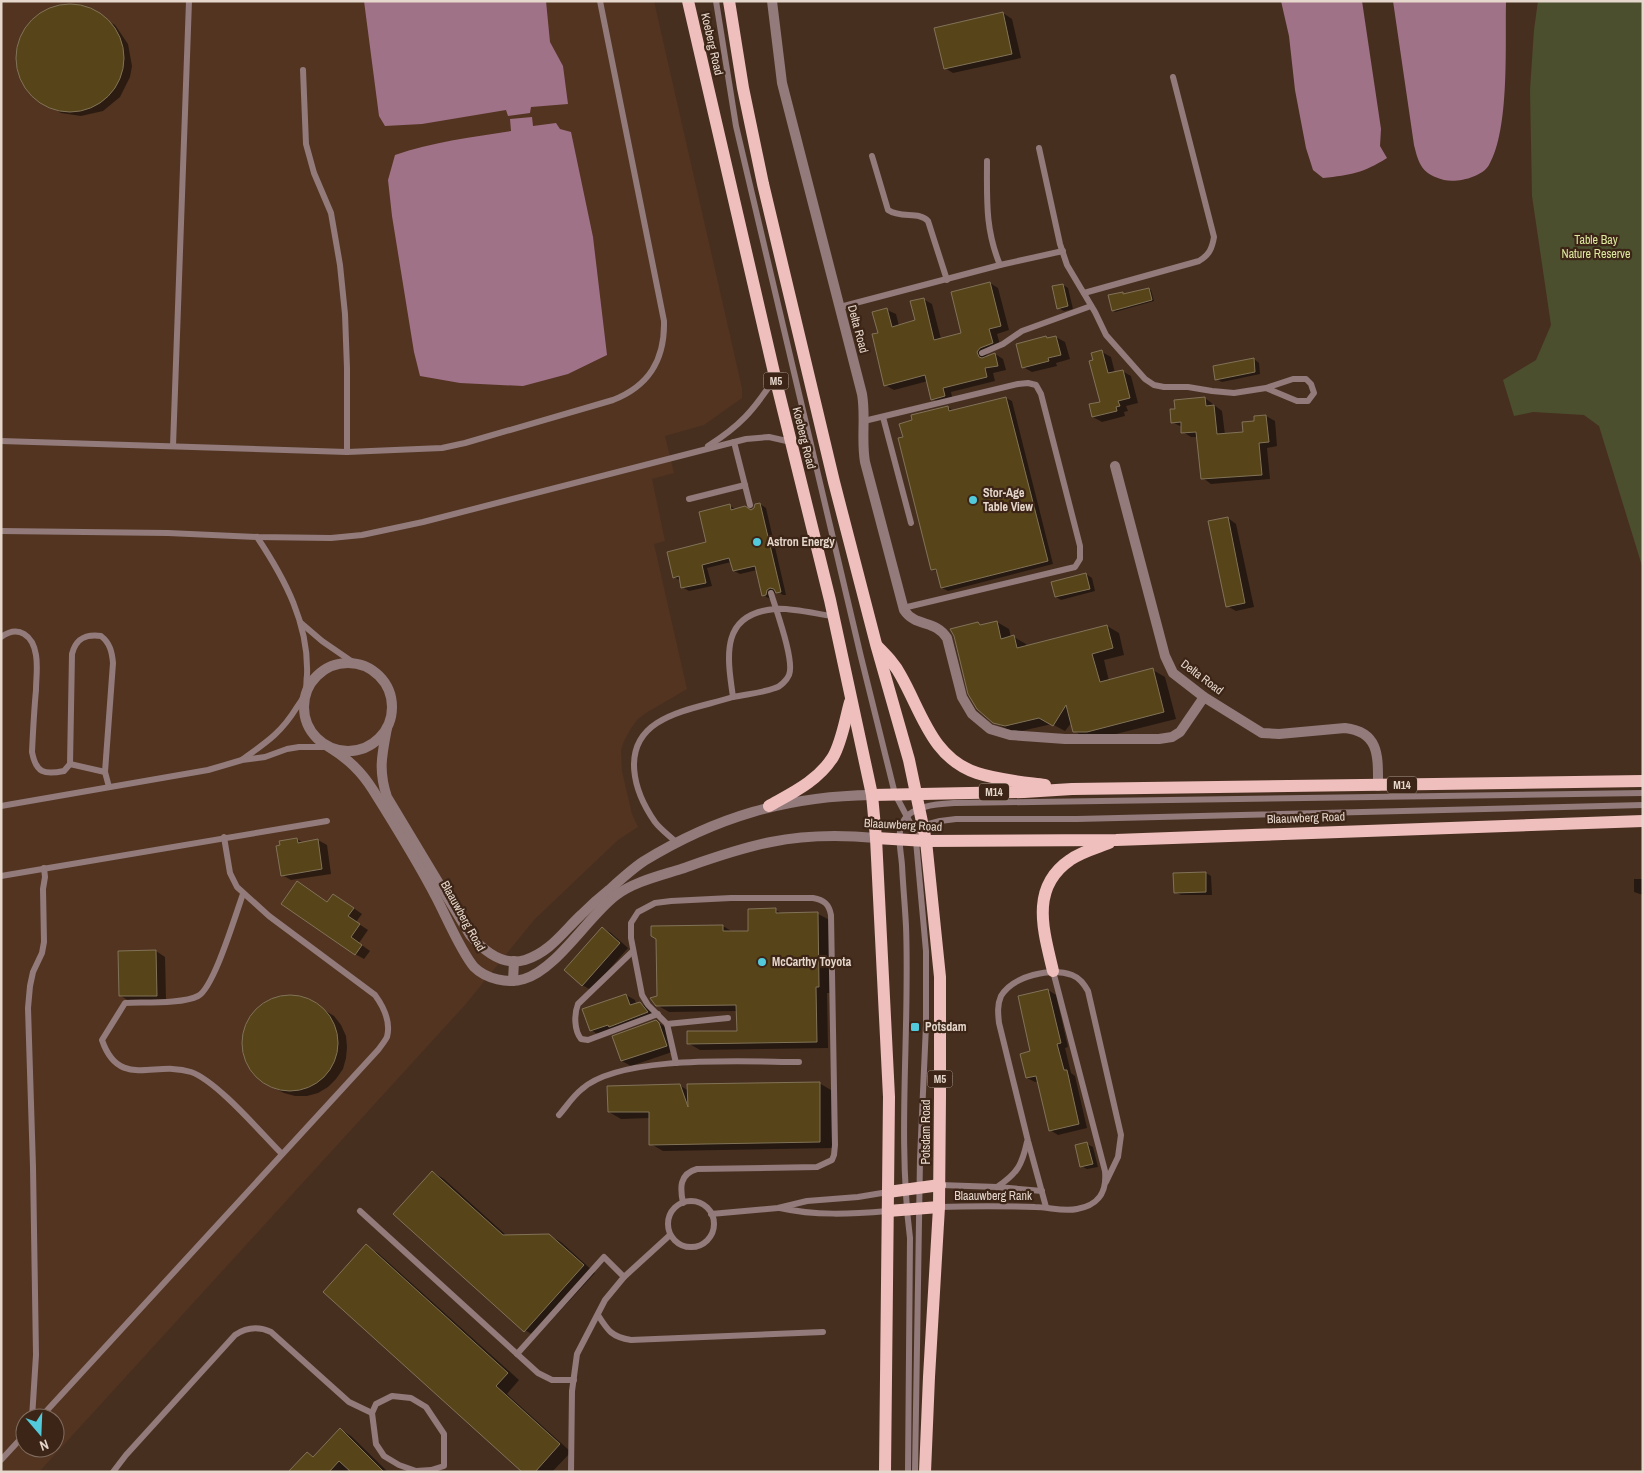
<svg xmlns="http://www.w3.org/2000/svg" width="1644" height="1473" font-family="'Archivo Narrow',sans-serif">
<rect width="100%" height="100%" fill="#472f20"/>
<path fill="#523421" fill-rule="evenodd" d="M1,1H654L742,388V398L704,425L665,436L674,473L652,479L665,541L654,544L687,689L646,713L637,720L630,730L624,741L621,750L622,771L632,814L638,827L618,840L534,920L465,1005L39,1472H1ZM25,1418H55V1448H25Z"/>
<path fill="#4b4f2e" d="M1538,1H1643V569L1599,426L1584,415L1533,412L1514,416L1503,380L1536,360L1551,325L1532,196L1530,90L1534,30Z"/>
<g fill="#a07287">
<path d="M364,1H546L550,42L563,66L568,104L531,107L530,113L508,116L506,110L422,124L385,126L379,116Z"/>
<path d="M1281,1H1362L1381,129L1380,146L1387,158C1363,173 1351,175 1323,178L1313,170L1306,148L1295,90L1289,36Z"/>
<path d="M1393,1H1506C1505,44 1510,129 1489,165C1482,177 1458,183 1444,180C1422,174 1419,165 1414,145Z"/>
<path d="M532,117L533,126L556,123L560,129L571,132L593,237L607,355L568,374L523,386L460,383L420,376L414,352L392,216L388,180L395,155C432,142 472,137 511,131L510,119Z"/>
</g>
<g fill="#0007">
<path d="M63,6L86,8L115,25L128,44L132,66L130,77L120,97L103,111L81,116L61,113L34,97L22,81L17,61L20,40L26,30L42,14Z"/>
<path d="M1003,13L1012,19L1021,58L953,73L945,68Z"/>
<path d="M990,283L998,288L1009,330L997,334L1001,348L988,353L985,358L995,354L1003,359L1006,370L993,373L995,381L951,392L953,401L941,404L933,399L928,381L894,390L885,385L879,334L887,310L896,314L899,326L916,320L923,299L932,304L941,339L962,334Z"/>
<path d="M1063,285L1068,288L1073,309L1064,311L1058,308Z"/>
<path d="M1149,289L1151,290L1154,301L1115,312L1113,310L1123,293L1126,294Z"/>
<path d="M1046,337L1049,339L1056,337L1065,342L1070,359L1056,363L1057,366L1032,372L1023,367Z"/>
<path d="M1102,352L1111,357L1115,373L1122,371L1131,376L1138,403L1126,406L1128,411L1124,412L1125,416L1102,422L1093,417L1101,403L1094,361Z"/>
<path d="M1254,359L1259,363L1260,374L1222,382L1216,379Z"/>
<path d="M1006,398L1012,401L1053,564L948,591L942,588L937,572L933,569L948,407L953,411Z"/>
<path d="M1205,398L1222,411L1225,435L1245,433L1256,422L1255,417L1266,416L1275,421L1277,446L1267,448L1270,479L1211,484L1203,478L1198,437H1191L1183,432L1182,427L1172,422L1177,410Z"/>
<path d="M760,504L766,508L786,595H783L776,591L770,599L763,595L757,570L740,574L734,571L731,562L707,568L712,586L689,591L682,587L681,581L674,577L707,543L730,506L737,510L751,511Z"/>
<path d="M1228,518L1236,524L1254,607L1236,611L1227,606Z"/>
<path d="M1086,574L1092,578L1095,591L1061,600L1056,597Z"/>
<path d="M997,622L1009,629L1011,637H1014L1026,644L1027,647L1107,626L1119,633L1124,655L1104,660L1109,681L1153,670L1165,677L1176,719L1100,738H1086L1074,731L1072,722L1065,731L1052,724L1017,732L1007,729L994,722L978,623L983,626Z"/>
<path d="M297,839L303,843L318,840L327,845L331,874L291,880L282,875Z"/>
<path d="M1206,873L1211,876L1212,895H1181L1175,892Z"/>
<path d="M1634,879H1643V895L1634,892Z"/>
<path d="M297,882L328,903L342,900L362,914L356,922L368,930L359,943L370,951L364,959L355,954Z"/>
<path d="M776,910L783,914H818L830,920V993H827L828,1048L700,1050L688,1043L738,1032V1011L669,1012L657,1005V939L652,927L723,926L733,932H749Z"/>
<path d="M603,928L611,933L628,948L591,990L582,985Z"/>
<path d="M156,951L165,957L166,1000L129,1001L121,996L120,952Z"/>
<path d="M1048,990L1056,995L1068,1047L1065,1048L1071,1073L1075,1076L1087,1128L1058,1135L1050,1130L1039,1081L1035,1082L1027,1078L1032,1052Z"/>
<path d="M626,995L635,1000L636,1004L640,1003L649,1008L656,1017L599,1035L591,1030Z"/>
<path d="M289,996L308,1000L334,1016L341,1025L346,1036L347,1047L346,1058L343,1069L336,1079L328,1087L318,1093L307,1096H295L284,1093L264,1083L255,1075L248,1066L243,1047L245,1028L255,1012L271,1000Z"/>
<path d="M656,1021L665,1027L675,1051L631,1066L622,1061Z"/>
<path d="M819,1083L831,1090L832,1148L663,1151L651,1144L650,1118L621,1119L609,1112L679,1085L689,1091Z"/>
<path d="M1087,1144L1093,1147L1098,1167L1087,1169L1081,1166Z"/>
<path d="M433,1172L444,1179L507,1236L549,1235L561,1242L595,1273L536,1337L525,1330Z"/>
<path d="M366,1246L378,1253L519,1380L507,1394L571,1452L552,1472H524Z"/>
<path d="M340,1429L351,1436L388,1472H352L349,1469L346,1472H291L308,1454L314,1457Z"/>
</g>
<g fill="#584419" stroke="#817358">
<circle cx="70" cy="58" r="54"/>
<path d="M1003,12L1012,54L944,69L934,28Z"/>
<path d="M990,282L1001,326L989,329L993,343L980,348L977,352L979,357L982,358L995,353L998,366L985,368L987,377L943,388L945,396L931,400L925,375L884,386L872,334L878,333L872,312L887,308L892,327L915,320L910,301L924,298L934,340L961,333L951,292Z"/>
<path d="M1063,284L1068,306L1057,309L1052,286Z"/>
<path d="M1149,288L1152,300L1112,311L1108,295L1123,292V294Z"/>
<path d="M1046,336L1047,338L1056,336L1061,355L1048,358L1049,361L1022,368L1016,344Z"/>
<path d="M1102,350L1108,373L1123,370L1130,398L1118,401L1120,406L1116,407L1117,411L1092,417L1089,404L1100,402L1089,361L1093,360L1091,353Z"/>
<path d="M1254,358L1255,372L1215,380L1213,366Z"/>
<path d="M1006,397L1048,561L941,588L936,569L931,570L898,438L903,437L899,424L912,420L911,415L948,406L949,411Z"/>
<path d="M1205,397L1206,406L1214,405L1217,434L1243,432L1242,422L1254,421V416L1266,415L1269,442L1259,443L1262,475L1201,479L1196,432L1181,433V422L1171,423L1170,409H1175L1174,400Z"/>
<path d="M760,503L781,592L776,593L774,589L770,588L767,590L766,595L762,596L755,566L733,571L729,558L702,565L706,583L681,588L679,576L673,578L667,552L706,542L699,512L730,504L731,510L745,506L751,510L754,508L755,504Z"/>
<path d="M1228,517L1245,603L1226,607L1208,521Z"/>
<path d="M1086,573L1090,589L1055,597L1051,582Z"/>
<path d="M997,621L1001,639L1014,635L1017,648L1107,625L1113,648L1092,654L1100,682L1153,668L1164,712L1087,732H1073L1066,705L1053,726L1039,718L1005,726L993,723L977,709L968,694L954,636L950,629L978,622L980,625Z"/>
<path d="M297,838L298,843L318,839L322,869L281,876L276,846L280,845L279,841Z"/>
<path d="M1206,872V892L1174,893L1173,873Z"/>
<path d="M297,881L327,902L333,894L354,908L348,916L360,924L351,937L362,945L355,955L281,904Z"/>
<path d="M776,908V913L818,912L819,987H816L817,1042L687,1044V1031H737L736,1005L656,1006L650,998L657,996L656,939L651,936V926L723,925V931H748V909Z"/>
<path d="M602,927L620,943L582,986L564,970Z"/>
<path d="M156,950L157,996H119L118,951Z"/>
<path d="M1048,989L1061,1043L1057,1044L1064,1070H1067L1079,1124L1049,1131L1036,1076L1026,1078L1020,1054L1030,1051L1018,996Z"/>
<path d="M626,994L630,1005L640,1002L648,1012L609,1027L608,1025L590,1031L582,1009Z"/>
<circle cx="290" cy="1043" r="48"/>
<path d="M656,1020L659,1023L667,1046L621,1061L612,1036Z"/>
<path d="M820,1082V1142L649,1145V1112H608L607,1086L680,1084L688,1107L687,1084Z"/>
<path d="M1087,1142L1093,1164L1080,1167L1075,1145Z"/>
<path d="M432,1171L503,1235L549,1234L584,1265L524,1332L393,1214Z"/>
<path d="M366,1244L508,1373L496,1386L560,1444L535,1472H522L323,1292Z"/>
<path d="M340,1428L384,1472H351L339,1461L329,1472H288L307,1452L313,1457Z"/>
</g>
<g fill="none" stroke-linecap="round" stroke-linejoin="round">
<g stroke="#927b7a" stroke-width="6">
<path d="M716,1L736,126L861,657L895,794L915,832L916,841L926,951V1025L920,1159L915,1472"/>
<path d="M303,70L306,144L314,173L331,213L340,265L345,314L347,368V452"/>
<path d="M1039,148L1060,244L1067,265L1095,312L1106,335L1145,379L1154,385L1164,387H1188L1212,391L1234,393L1266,388L1293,379H1306L1311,384L1314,393L1308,401H1297L1266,388"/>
<path d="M872,156L888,210C901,219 919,211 928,221L947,280"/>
<path d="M987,161C987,199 985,229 1000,265"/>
<path d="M1084,293L1199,261C1209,255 1212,249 1214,237L1173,77"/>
<path d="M840,307L1000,265L1063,251"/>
<path d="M982,353L1003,344L1022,331L1091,306"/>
<path d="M883,417L911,523"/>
<path d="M864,421L1018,384L1028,383L1036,385L1041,394L1080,546V559L1075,567L903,608"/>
<path d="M1,441L347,452L442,448L465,443L613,400C649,386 665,360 664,321L600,1"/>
<path d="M734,442L750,505"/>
<path d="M173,446L189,1"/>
<path d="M708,446C740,426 754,410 774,379"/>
<path d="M689,499L745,485"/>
<path d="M1,531L168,533L257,537L331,538L362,535L423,522L746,439L769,437L791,442"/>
<path d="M771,593C776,610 795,661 789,675C787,680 780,687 775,688C762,693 747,694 733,697C727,656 720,614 775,609C788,607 817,614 832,616"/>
<path d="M301,623L322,641L354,663"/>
<path d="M1,637C19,624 33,636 36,655C38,667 36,679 36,690C34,711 33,731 32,752C36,773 44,775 64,771L70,764L72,654C76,638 86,634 101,636C110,643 112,652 113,663L105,772L109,787"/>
<path d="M243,759C267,742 281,733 297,707C300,703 303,698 305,694C307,689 306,681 307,675C309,624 285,579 257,537"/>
<path d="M70,764L105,772"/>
<path d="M1,806L208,770L242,760L265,757L287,749L299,747H329"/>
<path d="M921,826L940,821L956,819H1077L1643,805"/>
<path d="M677,843C670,836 661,830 655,822C634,792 620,747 657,723C679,709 708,705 733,697"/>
<path d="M1,876L327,821"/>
<path d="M243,894C236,913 214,988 198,996C183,1004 143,1002 125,1003L102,1040C119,1090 155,1060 191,1072C217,1081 261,1133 282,1154"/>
<path d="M633,951L578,1004C574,1014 574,1030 581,1039L588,1040L658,1014"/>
<path d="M667,1024L728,1018"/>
<path d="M676,1063L667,1024L648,1005L642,995L631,938V923L638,912L655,903L671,901L731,898H813C824,900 829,904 831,915L835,1145L834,1155L832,1160L817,1167L697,1169C679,1174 680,1188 683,1203"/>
<path d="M559,1115C566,1107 573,1096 582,1089C621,1054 747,1062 799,1062"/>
<path d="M940,1185L997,1187L1042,1191"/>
<path d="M997,1187C1017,1174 1022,1165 1027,1142"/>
<circle cx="691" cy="1224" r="23"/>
<path d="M939,1207C972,1206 1003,1206 1035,1207C1049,1207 1063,1212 1077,1209C1099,1205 1107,1192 1105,1171L1053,971"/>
<path d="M1046,1207L1028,1141L999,1023C998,1014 997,1005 1001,996C1013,976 1051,967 1072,975C1080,978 1084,984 1088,991L1121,1135L1118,1157L1106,1182"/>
<path d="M780,1208C815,1216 852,1214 888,1211"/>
<path d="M360,1211L538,1373L552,1380H574"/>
<path d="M711,1214L778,1208L807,1201L858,1197L888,1192"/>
<path d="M598,1315C608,1331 612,1337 631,1340L823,1332"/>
<path d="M517,1354L604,1257L624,1277"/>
<path d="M392,1396L411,1398L426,1407L444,1434V1466L431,1470L416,1471L399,1465L384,1456L376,1444L372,1413L376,1404Z"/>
<path d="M32,1418L36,1355L33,1167L28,1008L30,986L33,972L42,953L44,942L43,889L45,877L44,868"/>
<path d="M40,1418L378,1050C381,1046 385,1041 387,1037C391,1022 383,1006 375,995L269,916L237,887L230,873L224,837"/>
<path d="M1,1460L25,1434"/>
<path d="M113,1472L126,1455L235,1335C247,1327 258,1326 271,1332L349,1402L372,1413"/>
<path d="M571,1472L572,1391L577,1354L605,1300L624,1277L670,1235"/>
<path d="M908,1472L910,1238C897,1135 910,1030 906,926C905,906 903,886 902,865C901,852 897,836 902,824C909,805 939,804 956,803L1643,793"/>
</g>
<g stroke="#927b7a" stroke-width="10">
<path d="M772,1L782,83L862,394C866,417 861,439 865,462L904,610C916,628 935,619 947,638L962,697L972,714L990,729L1010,735L1065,739H1159L1172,737L1180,732L1204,697"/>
<path d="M1115,466L1165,656L1173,673L1204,697L1262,733L1279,734L1345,728C1380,732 1378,757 1378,786"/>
<circle cx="348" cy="707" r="44"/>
<path d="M387,728C382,755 378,770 387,797L470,935C483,950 502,967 525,960C550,952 563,932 581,915C590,906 599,898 609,890C620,880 632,869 644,861C716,817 787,796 872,795"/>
<path d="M329,747C348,759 361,771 373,790C395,825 417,860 436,897C446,916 461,952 474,967C486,979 508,984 524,979C557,969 587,918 615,896C633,882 659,876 681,869C710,859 740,848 771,842C805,835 842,835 876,838"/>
<path d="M513,981L514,961"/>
</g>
<g stroke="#efbfbd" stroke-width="12">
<path d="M688,1L775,377L830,600L872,795L876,838L889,1097L885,1472"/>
<path d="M729,1L743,88L763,184L834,482L876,644L909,760L926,841L940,977V1096L939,1207L929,1377L925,1472"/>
<path d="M877,646C886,655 895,664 901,676C922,713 932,758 977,773C998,780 1022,782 1045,785"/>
<path d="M872,795L1024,792L1072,789L1643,781"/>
<path d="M769,806C792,793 818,781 833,757C842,741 845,720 850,702"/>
<path d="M876,838L926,841L1116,840L1643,821"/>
<path d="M1053,971C1044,932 1029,888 1070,860C1081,852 1096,848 1109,843"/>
<path d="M888,1192L940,1185"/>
<path d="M888,1211L939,1207"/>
</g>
</g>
<g fill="#53cadc" stroke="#3c2516" stroke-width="2">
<circle cx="973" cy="500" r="5"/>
<circle cx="757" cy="542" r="5"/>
<circle cx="762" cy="962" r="5"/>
<rect x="910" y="1022" width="10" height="10" rx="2.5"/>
</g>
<g text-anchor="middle" stroke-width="4.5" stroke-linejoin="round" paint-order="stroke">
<g fill="#3c2516" stroke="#b3a296" stroke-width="1">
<rect x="763.5" y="372.5" width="25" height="17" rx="4"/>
<rect x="1387" y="776.5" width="30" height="17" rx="4"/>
<rect x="979" y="783.5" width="30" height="17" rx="4"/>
<rect x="927.5" y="1070.5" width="25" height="17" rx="4"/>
</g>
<g font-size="11" font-weight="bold" fill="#e6d7cd">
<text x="776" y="385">M5</text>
<text x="1402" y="789">M14</text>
<text x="994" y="796">M14</text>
<text x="940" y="1083">M5</text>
</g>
<g font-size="12" fill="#e6d7cd" stroke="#3c2516">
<text transform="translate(712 44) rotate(77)" y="4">Koeberg Road</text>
<text transform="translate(858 329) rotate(75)" y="4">Delta Road</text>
<text transform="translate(804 438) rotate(76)" y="4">Koeberg Road</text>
<text transform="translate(1202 677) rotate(37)" y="4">Delta Road</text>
<text transform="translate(1306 818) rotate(-2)" y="4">Blaauwberg Road</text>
<text transform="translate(903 825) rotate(3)" y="4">Blaauwberg Road</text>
<text transform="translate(463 916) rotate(61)" y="4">Blaauwberg Road</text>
<text transform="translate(926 1132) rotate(-90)" y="4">Potsdam Road</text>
<text x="993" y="1200">Blaauwberg Rank</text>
</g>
<g font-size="12" fill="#dde79e" stroke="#3c2516">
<text x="1596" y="244">Table Bay<tspan x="1596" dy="14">Nature Reserve</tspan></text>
</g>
<g font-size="12" font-weight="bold" fill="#e6d7cd" stroke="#3c2516" text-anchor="start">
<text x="983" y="497">Stor-Age<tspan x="983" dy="14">Table View</tspan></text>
<text x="767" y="546">Astron Energy</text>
<text x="772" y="966">McCarthy Toyota</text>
<text x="925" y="1031">Potsdam</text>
</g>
</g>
<rect width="1644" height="1473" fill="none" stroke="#e6d7cd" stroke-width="5"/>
<g transform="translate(40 1433) rotate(161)"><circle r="24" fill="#3c2516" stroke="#806c5f"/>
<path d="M0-4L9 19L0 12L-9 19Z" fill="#53cadc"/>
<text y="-8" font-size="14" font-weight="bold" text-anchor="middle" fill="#e6d7cd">N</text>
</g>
</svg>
